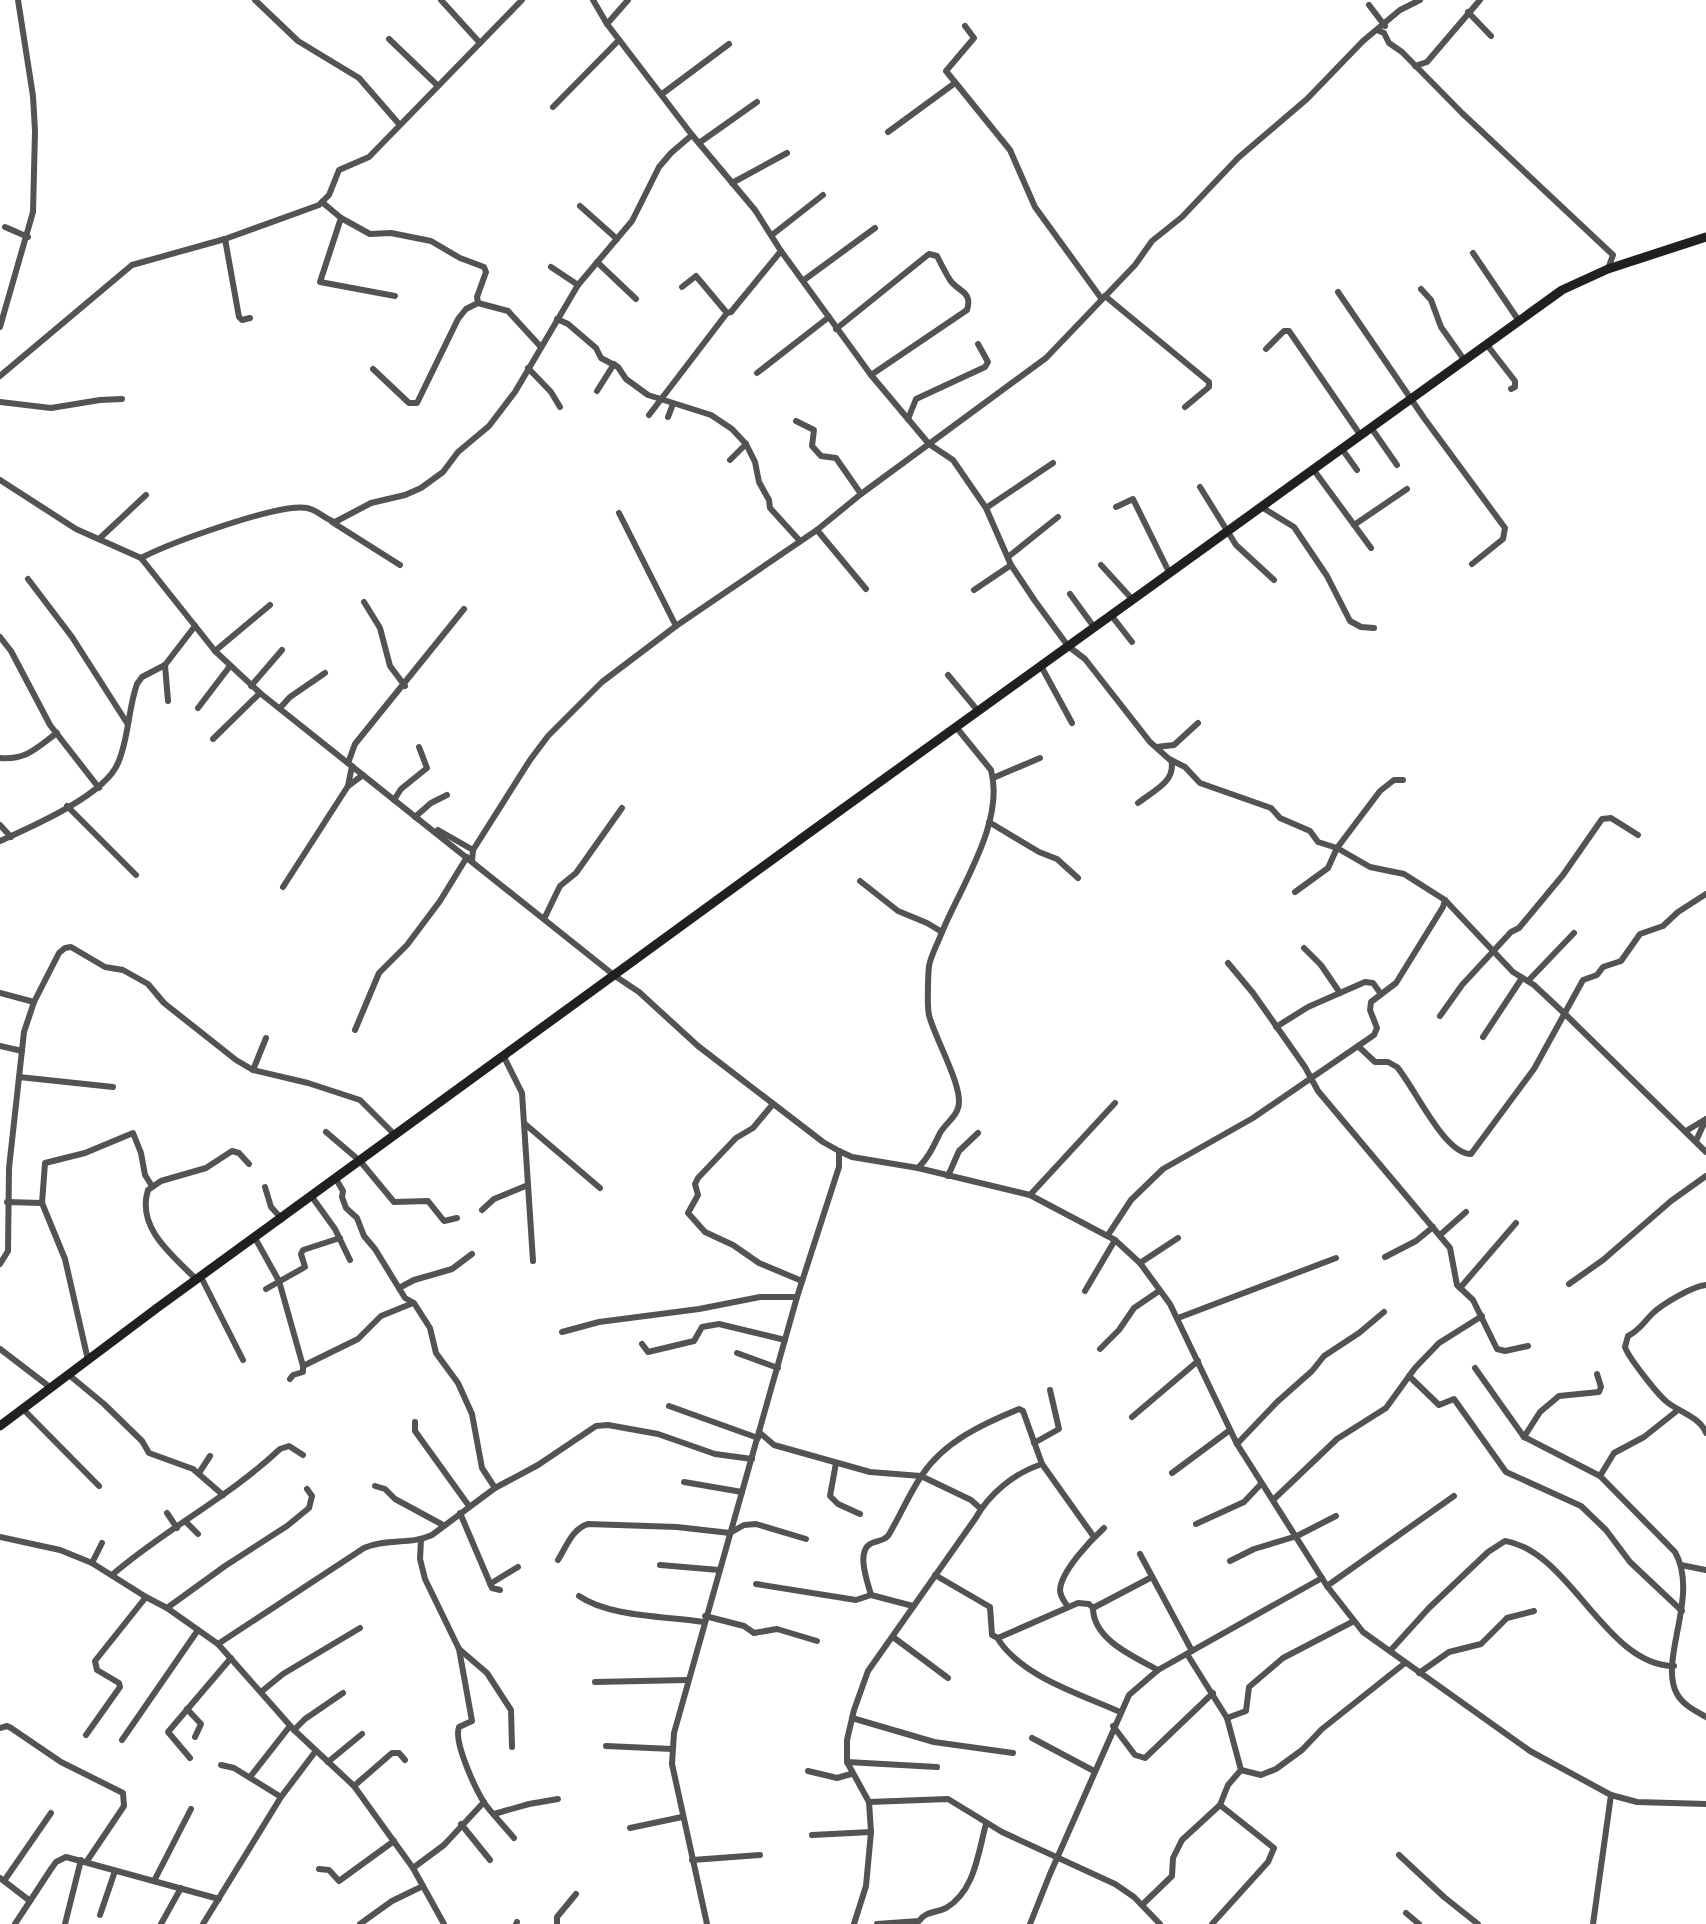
<svg xmlns="http://www.w3.org/2000/svg" width="1706" height="1924" font-family="Montserrat,sans-serif">
<rect width="100%" height="100%" fill="#fff"/>
<g fill="none" stroke-linecap="round" stroke-linejoin="round">
<g stroke="#535353" stroke-width="6">
<path d="M255,0L298,41L359,78L399,124"/>
<path d="M441,0L480,43"/>
<path d="M593,0L607,24L692,135L755,210L781,251L871,375L929,444L953,460L986,508L1011,565L1035,601L1068,646L1085,659L1150,742L1169,759L1185,767L1200,783L1271,808L1280,818L1310,831L1318,842L1337,848L1370,867L1404,874L1445,900L1513,972L1534,985L1565,1014L1706,1152"/>
<path d="M1369,5L1385,26"/>
<path d="M1468,12L1491,36"/>
<path d="M607,24L628,0"/>
<path d="M965,26L974,38L946,71L1010,150L1035,207L1101,298"/>
<path d="M1377,30L1384,33L1389,43L1402,52L1462,113L1613,255L1608,269"/>
<path d="M389,39L437,85"/>
<path d="M1415,66L1427,62L1480,0"/>
<path d="M662,94L729,44"/>
<path d="M553,107L619,40"/>
<path d="M888,132L955,83"/>
<path d="M699,143L757,102"/>
<path d="M732,183L787,153"/>
<path d="M322,202L341,218L370,234L391,233L431,241L460,258L484,267L486,272L477,297L478,303"/>
<path d="M580,206L617,239"/>
<path d="M341,218L320,282L395,296"/>
<path d="M5,227L28,237"/>
<path d="M772,235L823,195"/>
<path d="M225,239L239,317L242,320L250,318"/>
<path d="M1473,253L1519,321"/>
<path d="M597,262L636,299"/>
<path d="M551,267L578,285"/>
<path d="M804,280L875,228"/>
<path d="M682,287L696,276L727,313"/>
<path d="M1421,289L1431,300L1441,327L1465,361"/>
<path d="M1338,292L1424,418L1505,528L1503,539L1472,564"/>
<path d="M1105,296L1209,382V387L1185,407"/>
<path d="M557,319L568,324L596,348L601,358L618,367L626,379L648,395L711,415L732,429L746,444L755,462L759,482L769,500L770,508L800,541"/>
<path d="M0,327L33,212L35,131L33,96L18,0"/>
<path d="M836,329L929,254L937,256C941,264 945,272 950,280C958,292 973,291 967,310L871,375"/>
<path d="M1487,345L1515,381V387L1511,389"/>
<path d="M1266,349L1284,331H1289L1361,436"/>
<path d="M528,368L551,392L560,407"/>
<path d="M373,369L409,403H417L458,319L466,309L478,303L508,311L540,346"/>
<path d="M757,373L829,317"/>
<path d="M0,376L132,265L225,239L319,205L329,195L339,170L369,157L522,0"/>
<path d="M597,391L614,364"/>
<path d="M0,402L51,408L100,400L122,399"/>
<path d="M649,415L727,313L731,312L781,251"/>
<path d="M668,417L673,404"/>
<path d="M908,419L916,399L985,367L988,362L978,344"/>
<path d="M796,421L814,430L812,446L821,456L836,458L861,494"/>
<path d="M1372,429L1397,465"/>
<path d="M1342,449L1357,470"/>
<path d="M730,460L746,444"/>
<path d="M1313,469L1371,548"/>
<path d="M0,480L76,529L141,558L215,651L260,693L615,976L639,992L698,1046L823,1142L839,1151L852,1157L918,1168L1030,1195L1115,1240L1140,1263L1170,1304L1237,1444L1327,1586L1363,1632L1530,1751L1611,1795L1637,1802L1706,1804"/>
<path d="M1200,487L1236,545L1274,580"/>
<path d="M1116,507L1133,499L1169,572"/>
<path d="M986,508L1053,463"/>
<path d="M1263,508L1294,527L1327,576L1350,621L1361,627L1374,628"/>
<path d="M619,513L676,626"/>
<path d="M332,522L400,565"/>
<path d="M1354,525L1407,489"/>
<path d="M817,530L866,589"/>
<path d="M99,539L146,495"/>
<path d="M1008,557L1058,517"/>
<path d="M141,558C170,543 278,503 307,508C318,510 324,519 335,522L371,503L405,495L421,488L443,472L458,452L489,426L515,392L578,285L632,221L659,167L671,153L692,135"/>
<path d="M1101,565L1132,599"/>
<path d="M28,579L72,637L127,723"/>
<path d="M974,590L1011,565"/>
<path d="M1070,594L1094,627"/>
<path d="M364,602L380,628L390,666L405,686"/>
<path d="M1111,615L1132,642"/>
<path d="M0,637L11,651L50,725L99,788"/>
<path d="M215,651L270,605"/>
<path d="M165,665L168,701"/>
<path d="M1041,666L1072,723"/>
<path d="M948,675L978,711"/>
<path d="M251,686L282,650"/>
<path d="M198,708L230,666"/>
<path d="M280,708L290,697L325,673"/>
<path d="M213,739L260,693"/>
<path d="M1156,747L1174,745L1198,723"/>
<path d="M0,758C27,760 36,748 57,733"/>
<path d="M348,763L355,744L464,609"/>
<path d="M993,778L1040,758"/>
<path d="M348,786L352,766"/>
<path d="M394,800L401,789L427,768L419,747"/>
<path d="M1138,803C1153,791 1177,781 1171,760"/>
<path d="M67,806L136,875"/>
<path d="M418,819L415,817L431,803L447,795"/>
<path d="M989,822L1039,852L1057,859L1078,878"/>
<path d="M0,825L11,837"/>
<path d="M438,830L473,850"/>
<path d="M0,841C31,827 105,795 118,763C129,738 128,709 137,684L142,677L165,665L195,626"/>
<path d="M472,861L473,850L530,760L548,736L602,682L676,626L817,530L861,494L1046,358L1135,265L1152,241L1182,217L1238,158L1307,99L1363,41L1400,10L1420,0"/>
<path d="M860,881L898,911L927,923L942,932"/>
<path d="M283,887L348,786L363,775"/>
<path d="M1295,892L1328,868L1337,848L1380,791L1394,780H1403"/>
<path d="M544,919L560,886L576,873L622,808"/>
<path d="M1304,948L1321,965L1340,993"/>
<path d="M1228,963L1253,993L1305,1067L1318,1091L1450,1248L1457,1285L1473,1300L1497,1349L1505,1351L1528,1346"/>
<path d="M1528,981L1574,933"/>
<path d="M0,993L34,1002"/>
<path d="M1440,1016L1462,985L1511,932L1519,928L1563,875L1602,819L1611,818L1638,835"/>
<path d="M1276,1027L1308,1007L1365,982L1373,983L1381,994"/>
<path d="M355,1030L379,973L407,945L440,901L467,857"/>
<path d="M1483,1037L1522,978"/>
<path d="M0,1046L22,1051"/>
<path d="M1358,1046L1375,1062H1388L1397,1067C1415,1088 1444,1154 1471,1154L1534,1069L1583,980L1597,975L1603,967L1621,961L1640,934L1663,926L1678,912L1706,894"/>
<path d="M504,1057L522,1093L533,1261"/>
<path d="M253,1070L266,1038"/>
<path d="M19,1077L113,1087"/>
<path d="M773,1104L753,1128L736,1138L698,1178L695,1184L698,1195L688,1213L705,1232L733,1245L759,1263L802,1281"/>
<path d="M525,1124L600,1188"/>
<path d="M1686,1131L1706,1119"/>
<path d="M326,1132L360,1161L394,1202L428,1201L444,1221L457,1218"/>
<path d="M1696,1141L1706,1119"/>
<path d="M918,1168C929,1157 933,1147 940,1133C945,1124 956,1117 958,1108C965,1089 934,1037 929,1015C927,1007 928,976 929,966C931,955 938,943 942,932C961,886 1005,822 991,770L956,727"/>
<path d="M948,1176L959,1151L978,1133"/>
<path d="M336,1179L343,1191L342,1197L346,1208L357,1218L364,1236L375,1249L405,1298L414,1303L430,1328L436,1353L458,1383L472,1414L482,1468L495,1488"/>
<path d="M265,1187L271,1207L282,1219"/>
<path d="M1030,1195L1115,1103"/>
<path d="M312,1197L335,1229L350,1260"/>
<path d="M7,1202L42,1203"/>
<path d="M482,1210L494,1199L528,1185"/>
<path d="M1108,1235L1131,1200L1163,1169L1253,1118L1374,1035L1377,1028L1370,1010L1371,1002L1396,983L1443,907L1445,900"/>
<path d="M1440,1235L1466,1212"/>
<path d="M255,1238L279,1281L303,1366V1372L293,1375L290,1379"/>
<path d="M1385,1257L1416,1241L1433,1227"/>
<path d="M1140,1263L1178,1238"/>
<path d="M0,1264L8,1251L9,1168L24,1032L34,1002L59,953L65,948L71,947L105,967L123,970L148,984L164,1003L236,1060L253,1070L308,1083L360,1100L395,1135"/>
<path d="M201,1277L243,1360"/>
<path d="M197,1280C173,1256 136,1228 148,1190L161,1181L206,1168L232,1151L239,1153L249,1164"/>
<path d="M1569,1284L1603,1260L1671,1201L1706,1176"/>
<path d="M1706,1285C1693,1286 1662,1304 1652,1314C1643,1323 1640,1330 1628,1336L1625,1347C1628,1357 1658,1395 1667,1402C1679,1412 1700,1417 1706,1433"/>
<path d="M399,1288L414,1280L452,1269L472,1254"/>
<path d="M1460,1288L1516,1223"/>
<path d="M266,1289L305,1267L301,1254L303,1250L340,1238"/>
<path d="M1085,1291L1115,1240"/>
<path d="M1178,1318L1336,1258"/>
<path d="M562,1332L599,1322L699,1309L760,1297H797"/>
<path d="M642,1344L648,1352L694,1341L702,1327L719,1324L785,1340"/>
<path d="M0,1349L51,1388"/>
<path d="M1100,1349L1119,1330L1134,1308L1159,1291"/>
<path d="M737,1353L778,1368"/>
<path d="M88,1360L65,1259L42,1203L45,1163L85,1153L133,1133L141,1153L145,1175L152,1186"/>
<path d="M303,1366L358,1339L381,1316L413,1303"/>
<path d="M1475,1368L1524,1437L1600,1476L1675,1552C1700,1596 1658,1660 1677,1694C1683,1705 1696,1711 1706,1717"/>
<path d="M69,1375L104,1404L142,1441L149,1453L193,1469L223,1495"/>
<path d="M1409,1376L1439,1405L1454,1399L1506,1472L1581,1506L1606,1530L1630,1562L1682,1611"/>
<path d="M669,1406L758,1438"/>
<path d="M23,1409L99,1486"/>
<path d="M1132,1417L1198,1361"/>
<path d="M415,1422V1431L469,1506"/>
<path d="M759,1432L774,1445L870,1472L921,1476L971,1500L980,1508"/>
<path d="M1524,1437L1540,1412L1559,1396L1599,1392L1601,1387L1597,1374"/>
<path d="M1034,1443L1059,1429L1050,1390"/>
<path d="M1237,1444L1277,1402L1312,1371L1324,1356L1359,1333L1384,1312"/>
<path d="M836,1463L830,1496L838,1504L860,1514"/>
<path d="M199,1473L210,1456"/>
<path d="M1172,1473L1230,1430"/>
<path d="M1600,1476L1614,1453L1644,1437L1678,1410"/>
<path d="M684,1482L742,1492"/>
<path d="M375,1486L385,1489L395,1499L443,1525"/>
<path d="M1273,1500L1337,1439L1386,1408L1415,1368L1439,1343L1482,1316"/>
<path d="M167,1513L177,1528"/>
<path d="M460,1513L492,1588L500,1590"/>
<path d="M186,1522L198,1534"/>
<path d="M1196,1524L1244,1502L1261,1484"/>
<path d="M0,1537L60,1550L92,1563L146,1597L167,1608L218,1644L294,1730L354,1786L413,1868L444,1924"/>
<path d="M421,1539L420,1559L425,1579L459,1649L472,1721L459,1727C453,1742 476,1790 485,1804C494,1816 505,1827 514,1838"/>
<path d="M1140,1554L1192,1651"/>
<path d="M558,1560C566,1547 573,1528 588,1524L677,1527L730,1533L744,1525L756,1524L806,1539"/>
<path d="M1230,1561L1254,1549L1297,1536L1336,1516"/>
<path d="M92,1563L102,1543"/>
<path d="M660,1565L719,1570"/>
<path d="M1681,1565L1706,1570"/>
<path d="M112,1575C165,1529 228,1498 280,1449L289,1446L303,1455"/>
<path d="M935,1575L990,1607L992,1635L998,1638L1078,1603L1089,1604L1093,1608"/>
<path d="M490,1584L518,1567"/>
<path d="M756,1584L856,1600L871,1595L913,1606"/>
<path d="M1327,1586L1454,1496"/>
<path d="M871,1595C868,1583 856,1553 870,1544C877,1540 882,1542 888,1536C900,1516 909,1494 922,1475C944,1442 982,1424 1019,1409L1023,1411L1042,1464L1094,1537"/>
<path d="M579,1596C609,1617 666,1616 704,1622"/>
<path d="M1068,1607C1065,1602 1060,1597 1060,1590C1061,1571 1091,1540 1104,1528"/>
<path d="M167,1608L225,1566L287,1526L309,1508L312,1496L307,1489"/>
<path d="M1093,1608C1093,1640 1135,1657 1158,1670"/>
<path d="M1093,1608L1152,1577"/>
<path d="M705,1616L744,1626L754,1633L777,1629L817,1641"/>
<path d="M893,1637L948,1678"/>
<path d="M998,1639C1022,1677 1080,1694 1120,1712"/>
<path d="M218,1644L364,1548C386,1538 411,1545 432,1535L495,1488L538,1465L596,1426L608,1425L658,1434L715,1454L752,1459"/>
<path d="M459,1649L487,1673L511,1710L512,1747"/>
<path d="M1390,1651L1429,1608L1488,1552L1505,1541C1570,1551 1606,1666 1674,1666"/>
<path d="M1419,1673L1449,1652L1481,1644L1507,1618L1534,1611"/>
<path d="M595,1682L687,1680"/>
<path d="M261,1692L283,1674L360,1628"/>
<path d="M187,1709L201,1724L195,1737"/>
<path d="M852,1718L934,1742L1013,1753"/>
<path d="M1227,1718L1246,1711L1249,1687L1283,1658L1354,1621"/>
<path d="M1113,1726L1135,1755L1145,1758L1213,1693"/>
<path d="M0,1728L7,1726L11,1728L61,1762L123,1793L124,1806L87,1861"/>
<path d="M294,1730L305,1719L343,1693"/>
<path d="M86,1735L120,1687L119,1683L97,1670L95,1661L146,1597"/>
<path d="M1032,1738L1094,1771"/>
<path d="M122,1740L198,1630"/>
<path d="M606,1746L672,1749"/>
<path d="M190,1758L168,1732L231,1658"/>
<path d="M328,1762L362,1734"/>
<path d="M847,1762L937,1767"/>
<path d="M221,1765L234,1768L281,1797"/>
<path d="M1241,1770L1261,1775L1276,1769L1302,1750L1322,1729L1405,1663"/>
<path d="M808,1771L837,1778L851,1774"/>
<path d="M250,1777L290,1726"/>
<path d="M354,1786L392,1753H399L405,1760"/>
<path d="M869,1802L948,1799L1002,1832L1115,1884L1134,1897L1160,1924"/>
<path d="M494,1814L529,1804L558,1799"/>
<path d="M461,1824L490,1860"/>
<path d="M630,1828L682,1817"/>
<path d="M812,1835L871,1832"/>
<path d="M1399,1855L1444,1897L1478,1924"/>
<path d="M692,1860L760,1855"/>
<path d="M413,1868L444,1845L484,1802"/>
<path d="M319,1869L329,1870L339,1881L394,1841"/>
<path d="M0,1878L30,1901"/>
<path d="M4,1881L51,1813"/>
<path d="M154,1881L191,1809"/>
<path d="M1142,1905L1172,1876L1173,1858L1182,1840L1220,1805L1228,1785L1241,1770L1227,1718L1187,1654"/>
<path d="M1406,1913L1419,1924"/>
<path d="M100,1915L115,1871"/>
<path d="M15,1924L51,1869L56,1862L66,1857L219,1899"/>
<path d="M65,1924L81,1860"/>
<path d="M161,1924L181,1888"/>
<path d="M203,1924L281,1797L315,1752"/>
<path d="M360,1924L392,1901L423,1886"/>
<path d="M516,1924L517,1922"/>
<path d="M557,1924V1917L576,1894"/>
<path d="M707,1924L672,1764L674,1733L797,1297L839,1167V1151"/>
<path d="M854,1924L866,1886L871,1832L869,1802L847,1762V1740L854,1710L868,1671L975,1519C989,1494 1014,1473 1042,1464"/>
<path d="M877,1924L919,1921C926,1911 936,1913 946,1908C975,1891 978,1853 986,1824"/>
<path d="M1030,1924L1050,1874L1129,1695L1158,1670L1322,1578"/>
<path d="M1212,1924L1268,1862L1274,1848L1220,1805"/>
<path d="M1593,1924L1611,1795"/>
</g>
<path stroke="#202020" stroke-width="9" d="M0,1426L157,1308L809,833L1562,290L1608,269L1706,237"/>
</g>
</svg>
